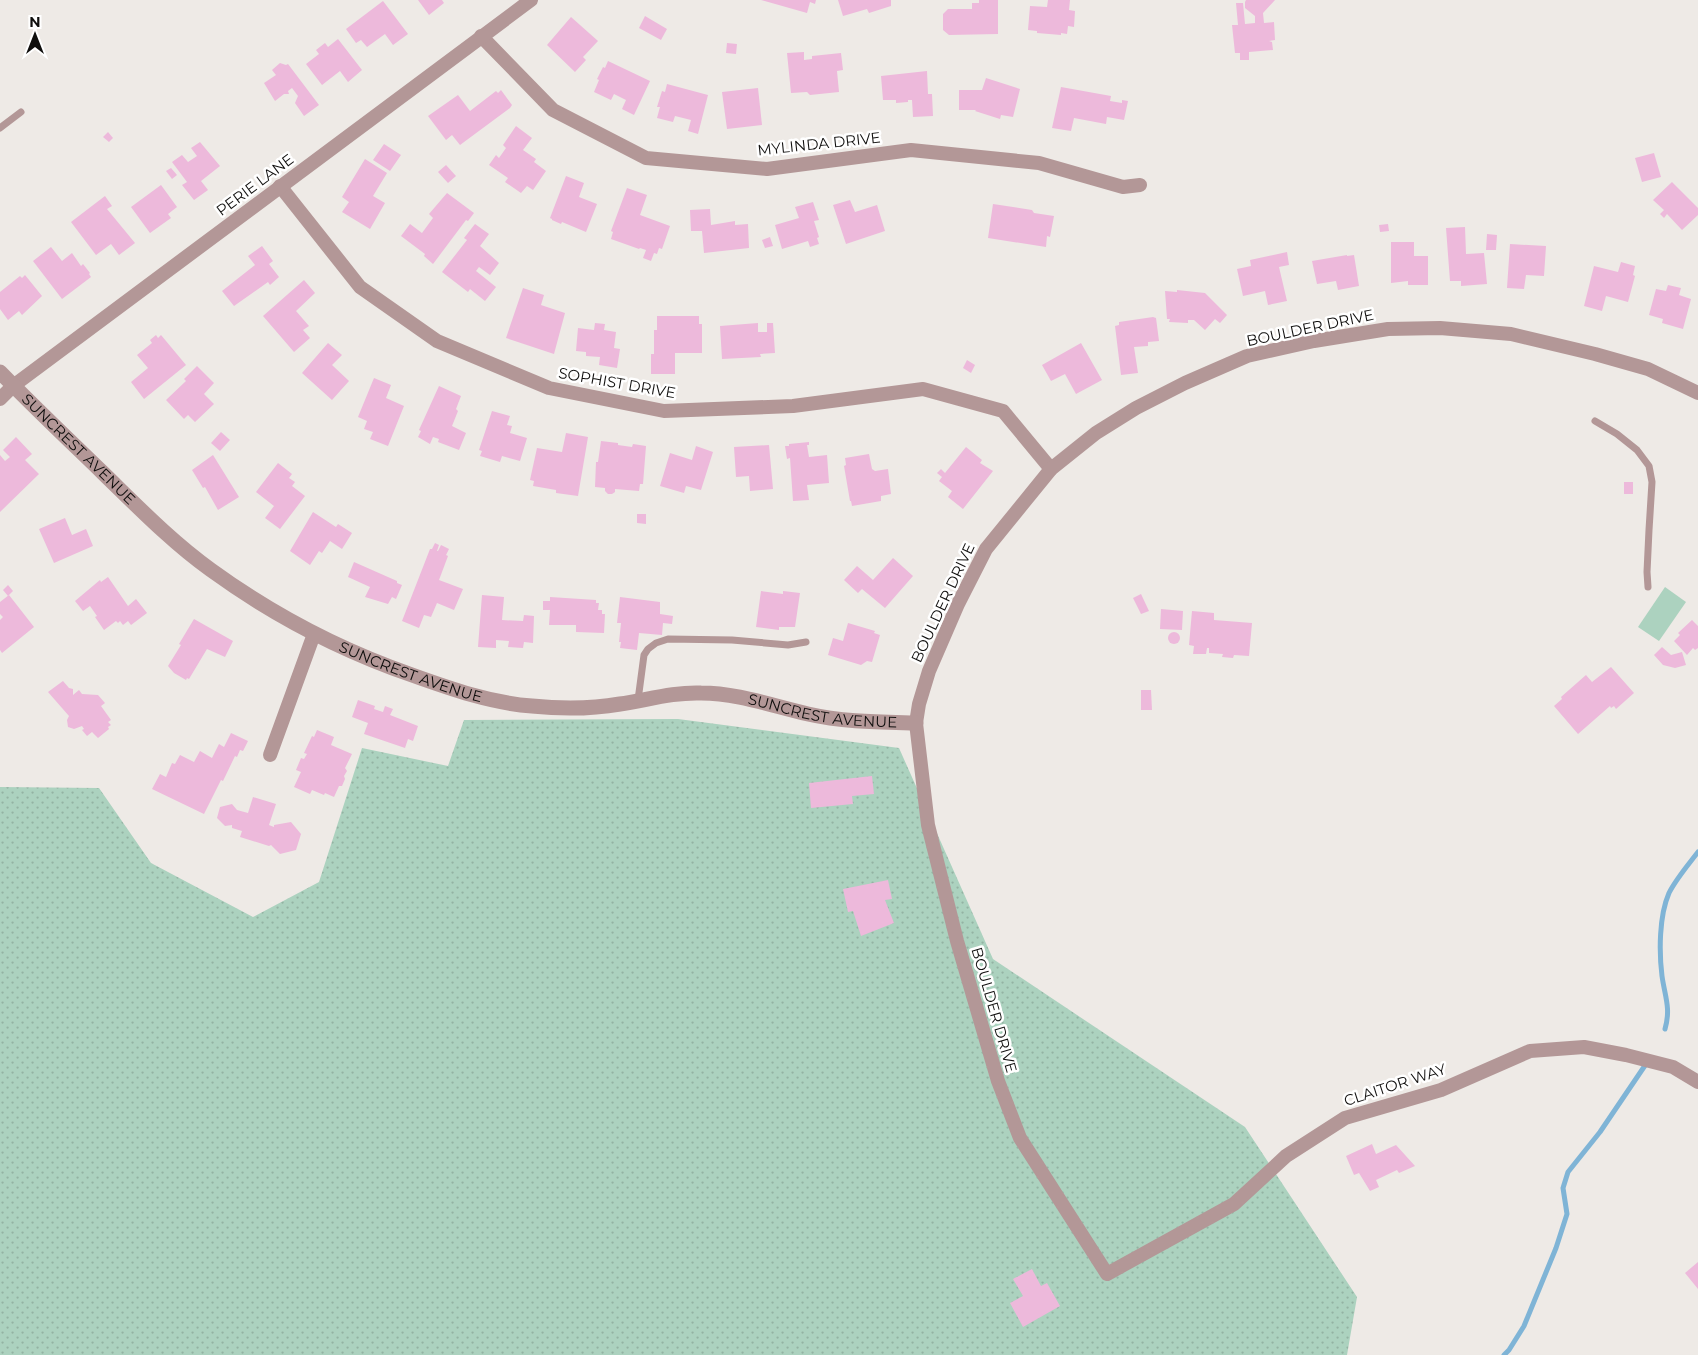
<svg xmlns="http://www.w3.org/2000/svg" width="1698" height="1355" font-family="Montserrat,sans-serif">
<defs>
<pattern id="grass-dots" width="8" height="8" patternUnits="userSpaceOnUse" patternTransform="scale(1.25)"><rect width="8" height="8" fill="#acd2bf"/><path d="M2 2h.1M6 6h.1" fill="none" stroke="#93b3a3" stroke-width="1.8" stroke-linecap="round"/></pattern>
</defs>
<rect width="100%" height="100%" fill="#eeeae6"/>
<path fill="url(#grass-dots)" d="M678,719L899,748L993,959L1245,1127L1357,1297L1347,1355H0V787L99,788L151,863L253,917L319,882L362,748L448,766L464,720Z"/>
<path fill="#acd2bf" d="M1665,587L1686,602L1659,641L1638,627Z"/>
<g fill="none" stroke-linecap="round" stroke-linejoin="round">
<g stroke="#7fb4d6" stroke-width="5">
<path d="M1665,1029C1671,1008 1665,997 1662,976C1659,952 1659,916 1669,893C1676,879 1688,865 1698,852"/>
<path d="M1504,1355L1509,1350L1524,1326L1556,1248L1567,1214L1563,1188L1568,1172L1600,1132L1646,1064"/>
</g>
</g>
<g fill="#edb9db">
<path d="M418,0H442L444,3L429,15Z"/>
<path d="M761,0H816L815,4L810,2L807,13Z"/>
<path d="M838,0H891V6L869,13L867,9L843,16Z"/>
<path d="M979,0H998V34L949,35L943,30V14L948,9H972V3H979Z"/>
<path d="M1048,0H1070L1069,10L1075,11L1074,27L1068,26L1067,34L1061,33V35L1037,33V31L1028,30L1030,6L1047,7Z"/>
<path d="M1246,0H1275L1263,13L1264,23L1274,22L1275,40L1269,41L1272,42L1273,50L1249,52V60H1240V53H1235L1232,25H1238L1236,3H1243L1245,24L1255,23V16L1245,8V2Z"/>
<path d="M383,1L408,34L393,45L385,34L367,47L361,40L356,43L346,29Z"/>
<path d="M645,16L667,29L661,40L639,28Z"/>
<path d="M571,17L598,41L583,57L586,60L575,72L547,45Z"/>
<path d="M338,39L362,70L348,82L340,71L322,85L306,64L319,54L316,50L325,43L328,47Z"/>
<path d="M727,43L737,44L736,54L726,53Z"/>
<path d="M804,52V60L812,59V56L841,53L843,70L837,71L839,92L810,95L807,92L791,93L787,53Z"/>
<path d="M608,61L650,81L634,115L622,109L626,100L614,94L611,100L594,92L599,80L597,79L603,67L605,68Z"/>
<path d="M280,63L286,65L288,64L319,105L304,116L295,103L298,96L292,88L288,91L289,94H284L275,101L264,83L276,75L272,70Z"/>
<path d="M927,71L928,94H932L933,116L913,117L912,100H908V102L896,103V100H883L881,76Z"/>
<path d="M986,78L1020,89L1013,117L1001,115L1000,119L975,111L976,110H959V90H982Z"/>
<path d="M667,84L708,95L698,134L688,131L691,120L675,116L673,122L657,118L660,107H657L662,91L665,92Z"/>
<path d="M1061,87L1111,96L1110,101L1122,103V100L1128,101L1124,120L1107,117L1106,124L1074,118L1071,131L1052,128Z"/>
<path d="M758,88L762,125L727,129L722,92Z"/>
<path d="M501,90L512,105L510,108L460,145L452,135L446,140L428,116L458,95L470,111L496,91L498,93Z"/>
<path d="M516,126L532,138L523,150L536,159L534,162L546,171L533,190L527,186L521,193L505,182L508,178L489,165L496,155L499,158L506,148L503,145Z"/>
<path d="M108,132L113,138L109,142L103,137Z"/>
<path d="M200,142L220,166L201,181L208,190L194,200L182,185L187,182L172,162L182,155L188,162L197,156L191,148Z"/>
<path d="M384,144L401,155L390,171L373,160Z"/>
<path d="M1654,153L1661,177L1642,182L1635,158Z"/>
<path d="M365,159L387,173L373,196L385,203L370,229L342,212L349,202L342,197Z"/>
<path d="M446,165L456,176L448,183L438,172Z"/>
<path d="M171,168L177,175L172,179L166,171Z"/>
<path d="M566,176L584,183L579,197L597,204L586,232L562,222L561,224L552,220V219L550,218Z"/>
<path d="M1672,182L1698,208V215L1682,230L1667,214L1664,218L1660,214L1664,210L1653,200Z"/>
<path d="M161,185L177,207L168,214L171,218L150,233L131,207Z"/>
<path d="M627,188L647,195L640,215L670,226L662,249L659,248L657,254L654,253L651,261L643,258L646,250L640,248L639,249L611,239L613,232L611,231Z"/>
<path d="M447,193L474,213L468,221L466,220L433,264L424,256L425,254L401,236L410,224L422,233L433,218L429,214Z"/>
<path d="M105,196L112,206L107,209L135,243L119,255L111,244L96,255L71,222Z"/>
<path d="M850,200L855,212L877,205L885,231L846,244L833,205Z"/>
<path d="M813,202L819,220L814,221L819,237L817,238L819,244L810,247L808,241L782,249L775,225L799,218L795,207Z"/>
<path d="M993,204L1032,210L1034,213L1054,216L1050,237L1047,236L1046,247L988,238Z"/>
<path d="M710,209L711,225L735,221V225L748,224L749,248L704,253L702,231H691L690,210Z"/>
<path d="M475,224L489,234L480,246L499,263L490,275L479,267L476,271L496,287L485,301L470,289L468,292L442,272L467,240L464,238Z"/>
<path d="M1388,224L1389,231L1380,232L1379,225Z"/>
<path d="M1465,227L1466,254L1484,253L1487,284L1461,286V281H1450L1446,228Z"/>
<path d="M1487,234L1497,235L1496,250H1486Z"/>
<path d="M770,237L773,246L765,248L762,240Z"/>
<path d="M1391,242H1414V256H1428V285H1408V281L1391,283Z"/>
<path d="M1510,244L1546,246L1544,276L1526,275L1524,289L1507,288Z"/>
<path d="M262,246L273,261L269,264L279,277L270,285L268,282L234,306L222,291L255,265L248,256Z"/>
<path d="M51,247L62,261L72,253L81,266L83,264L90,273L89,274L91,277L62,299L33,261Z"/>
<path d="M1287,252L1289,265L1279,267L1287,301L1268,305L1265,291L1243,296L1237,269L1251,266L1250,260Z"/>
<path d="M1347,255V256L1354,255L1359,286L1338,290L1336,281L1317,284L1312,261Z"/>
<path d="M1621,262L1635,266L1633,275L1635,276L1628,302L1606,296L1602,311L1584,306L1594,266L1618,272Z"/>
<path d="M25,275L42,296L22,315L19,311L8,320L0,309V292L20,276L22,278Z"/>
<path d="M304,280L315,293L296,311L309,326L303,330L310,338L294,352L263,316Z"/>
<path d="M1668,285L1681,288L1679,295L1691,299L1683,329L1662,323L1663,319L1649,315L1656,289L1666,291Z"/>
<path d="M523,288L544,295L541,305L565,313L554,354L506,338Z"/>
<path d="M1177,290L1205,293L1227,315L1220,323L1215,319L1205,330L1194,320H1188V323L1169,322L1170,319H1167L1165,291L1177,292Z"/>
<path d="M657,316H699V324H702V353H675V374H651V354H654V330H657Z"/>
<path d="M1153,317L1156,318L1159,341L1148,342V346L1134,347L1138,373L1121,375L1115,326L1119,325V322Z"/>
<path d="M595,323L605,324L604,330L616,332L614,348L620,349L617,368L599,365L600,357L586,356V352L576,351L578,328L594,330Z"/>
<path d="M758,323V332H767V323H773L775,353L760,354L761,357L722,359L720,326Z"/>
<path d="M156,335L158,338L161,335L186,365L144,399L131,382L148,368L137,355L152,343L150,340Z"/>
<path d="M328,343L342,355L332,365L349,381L332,400L302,373Z"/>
<path d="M1081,343L1102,380L1076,394L1065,374L1051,381L1042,365Z"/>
<path d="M967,360L975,365L971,373L963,368Z"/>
<path d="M197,366L214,383L204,394L214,404L195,422L188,415L184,419L166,400L186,381L184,379Z"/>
<path d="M374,378L391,385L386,398L404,406L388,446L370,439L373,432L364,429L367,421L358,417Z"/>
<path d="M439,386L461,396L456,409L458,411L452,426L466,433L459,450L438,442L439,439L433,437L430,444L418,437L421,431L419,430Z"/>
<path d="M492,411L510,416L507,425L512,426L510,433L527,438L520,461L502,456L500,462L480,456L482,451L479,450Z"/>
<path d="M221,432L230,440L220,451L211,443Z"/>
<path d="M566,433L588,437L578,496L556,493V490L533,486L534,481L530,480L537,448L562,452Z"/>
<path d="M16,437L32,454L25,460L39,474L0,512V455L5,461L10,457L3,450Z"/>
<path d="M601,441L618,443V445L632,447L633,444L646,446L643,484H640L639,491L615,489V492L612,494H608L605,491V488L595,487L596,462H598Z"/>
<path d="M809,442V445H807L809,457L827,455L829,483L807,485L809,500L793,501L790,458L787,459L785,446H789V444Z"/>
<path d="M769,445L773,489L750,491L749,476L736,477L734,447Z"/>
<path d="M696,446L713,452L701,490L686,486L684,493L660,486L670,453L692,460Z"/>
<path d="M966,447L982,460L980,463L993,471L963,509L948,497L952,491L939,481L942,477L937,473L941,469L945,473Z"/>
<path d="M869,454L872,469L875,471L888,469L891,494L881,496V501L852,506L851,501H850L844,466L846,465L845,458Z"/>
<path d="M213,455L239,497L218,510L205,487L203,488L192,470Z"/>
<path d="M278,463L292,474L289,478L295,482L292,486L305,496L280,529L265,518L274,506L256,492Z"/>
<rect x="1624" y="482" width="9" height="12"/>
<path d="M313,512L336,527L338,524L352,533L342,549L330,541L322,553L319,551L310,565L290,551Z"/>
<path d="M637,514H646V524L637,523Z"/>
<path d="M65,518L72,535L86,529L93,546L54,563L39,529Z"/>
<path d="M435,543L439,545L437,551H438L441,545L449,549L446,555L448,556L439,580L463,589L454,610L437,603L431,617L424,615L419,628L402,621L430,549H432Z"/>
<path d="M893,558L913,576L885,608L862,589L858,593L844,580L857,566L873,580Z"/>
<path d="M354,562L397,581V583L402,585L396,599L392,597L388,604L365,597L370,587L348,577Z"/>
<path d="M108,577L128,606L136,599L147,613L131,625L128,621L123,625L120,621L118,623L116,621L104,630L95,617L97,616L90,606L83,611L75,601L100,580L101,582Z"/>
<path d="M8,585L13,591L8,596L3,590Z"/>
<path d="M761,591L783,594V591L800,593L795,627H779V630L756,627Z"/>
<path d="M1141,594L1149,611L1141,614L1133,598Z"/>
<path d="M9,595L34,627L2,653L0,650V620L3,617L0,614V602Z"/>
<path d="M482,595L504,597L502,620L523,621L524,615L534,616L533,643L524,642L523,648L508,647L509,641L496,640V648L478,647Z"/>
<path d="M550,597L596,600V603H599L598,610H602V614H605L604,633L576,632V625H549L550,610H543V601H550Z"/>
<path d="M620,597L660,602V614L673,616L672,624L663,623L662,635L639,633L637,650L620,648L621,642H619L621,623H617Z"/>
<path d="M1161,609L1183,611L1182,630L1160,629Z"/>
<path d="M1192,611L1214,613V620L1252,623L1249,656L1234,655L1233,658L1222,657L1223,654L1209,653V648H1207L1206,654H1193L1194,646L1189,645Z"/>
<path d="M194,619L233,641L225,657L207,649L189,679L187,678L186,680L174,673L168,666L181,645L179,644Z"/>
<path d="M1692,620L1698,626V648L1695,650L1693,648L1687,655L1674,641L1680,635L1678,633Z"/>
<path d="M848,623L875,631L874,633L880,635L872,662L867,661L861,665L828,655L833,638L843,641Z"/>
<circle cx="1174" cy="638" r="6"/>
<path d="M1662,647L1671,655L1682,652L1686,665L1675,668L1663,665L1654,655Z"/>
<path d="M1611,667L1634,693L1616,709L1614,706L1611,708L1610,706L1578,734L1554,706L1562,699L1561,697L1586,675L1592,682Z"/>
<path d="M63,681L69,688L73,689V695L79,690L82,694L98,695L105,703L101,706L111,720L108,722L111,725L108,727L109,729L98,738L92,732L87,736L82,730L84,729L82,726L74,729L68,727L67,720L69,716L48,692Z"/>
<path d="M1141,690H1151L1152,710H1141Z"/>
<path d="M358,700L375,706L374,709L383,712L385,706L393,709L390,715L418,726L413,741L408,739L405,748L364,734L368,723L352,717Z"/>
<path d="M317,730L334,737L331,745L352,754L345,768L347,771L344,776L345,779L342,786H339L334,797L325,793L324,795L312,790L310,794L294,787L301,772L296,770L301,758L304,759L307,754L304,753L312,736L314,737Z"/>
<path d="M231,733L248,741L243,751L240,750L237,757L235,756L223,781L221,780L204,814L152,789L160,774L166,777L172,763L175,764L180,755L194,762L200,751L212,758L219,744L224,747Z"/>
<path d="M872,776L874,794L852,796L853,804L811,808L809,783Z"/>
<path d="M253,797L276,804L269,825L274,827V825L291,822L301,834L296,850L280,854L271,845L269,846L240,837L242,831L232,828V825L225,826L217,818L220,807L232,804L237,810L248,813Z"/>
<path d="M888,880L892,899L885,900L894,923L861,936L853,911L848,912L843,889Z"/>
<path d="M1372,1144L1376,1154L1396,1145L1415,1166L1399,1173L1397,1170L1376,1180L1379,1187L1370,1191L1359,1173L1354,1175L1346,1156Z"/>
<path d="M1698,1262V1289L1685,1273Z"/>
<path d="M1032,1269L1041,1286L1047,1283L1060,1306L1023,1327L1010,1303L1023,1296L1013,1279Z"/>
</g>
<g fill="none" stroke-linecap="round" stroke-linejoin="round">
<g stroke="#b39797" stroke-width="7">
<path d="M0,128L21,112"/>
<path d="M1595,421L1617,434L1637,450L1649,466L1652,482L1649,530L1647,572L1648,587"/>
<path d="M638,700L644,655L648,649L656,643L668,639L732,640L788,645L806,642"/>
</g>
<g stroke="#b39797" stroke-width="14">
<path d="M481,36L553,110L646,158L767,169L911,150L1039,163L1123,187L1140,185"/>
<path d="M280,186L360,287L437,341L549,388L664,411L793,406L923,389L1003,411L1051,469"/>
<path d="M1698,393L1648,369L1595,354L1511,334L1440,328L1388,329L1314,341L1247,356L1185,383L1136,408L1096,433L1051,469L986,549L958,604L929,671L919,704L916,723L928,825L957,941L998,1081L1020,1138L1107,1274L1234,1204L1286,1156L1345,1118L1441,1090L1530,1051L1584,1047L1626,1055L1673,1067L1698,1082"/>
<path d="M0,399L13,386L531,0"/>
<path d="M270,755L314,634"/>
</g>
<path stroke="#b39797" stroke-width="15" id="s1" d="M0,372C34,407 69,440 103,473C138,507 172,542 211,570C273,615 340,650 412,675C451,689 491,703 532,706C561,709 591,709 620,704C647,700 673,692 701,693C738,693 772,706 808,714C843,722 880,722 916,723"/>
</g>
<g text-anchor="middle" stroke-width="5" stroke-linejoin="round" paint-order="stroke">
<g font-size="15" fill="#0f0e0d" stroke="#fff">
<text transform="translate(819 144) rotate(-6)" y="5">MYLINDA DRIVE</text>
<text transform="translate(255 185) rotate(-37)" y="5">PERIE LANE</text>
<text transform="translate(1310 328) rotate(-12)" y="5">BOULDER DRIVE</text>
<text transform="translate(617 383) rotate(10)" y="5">SOPHIST DRIVE</text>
<text dy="5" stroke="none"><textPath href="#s1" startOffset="110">SUNCREST AVENUE</textPath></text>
<text transform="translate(943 603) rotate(-65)" y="5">BOULDER DRIVE</text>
<text dy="5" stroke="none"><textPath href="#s1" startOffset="515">SUNCREST AVENUE</textPath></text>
<text dy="5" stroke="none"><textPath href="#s1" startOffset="935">SUNCREST AVENUE</textPath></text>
<text transform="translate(994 1010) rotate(74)" y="5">BOULDER DRIVE</text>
<text transform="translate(1395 1085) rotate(-18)" y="5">CLAITOR WAY</text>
</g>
</g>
<g transform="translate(35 35)" stroke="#ffffff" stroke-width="4" paint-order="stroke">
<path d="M0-4L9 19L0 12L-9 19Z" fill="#0f0e0d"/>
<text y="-8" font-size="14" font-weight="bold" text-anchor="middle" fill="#0f0e0d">N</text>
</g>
</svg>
